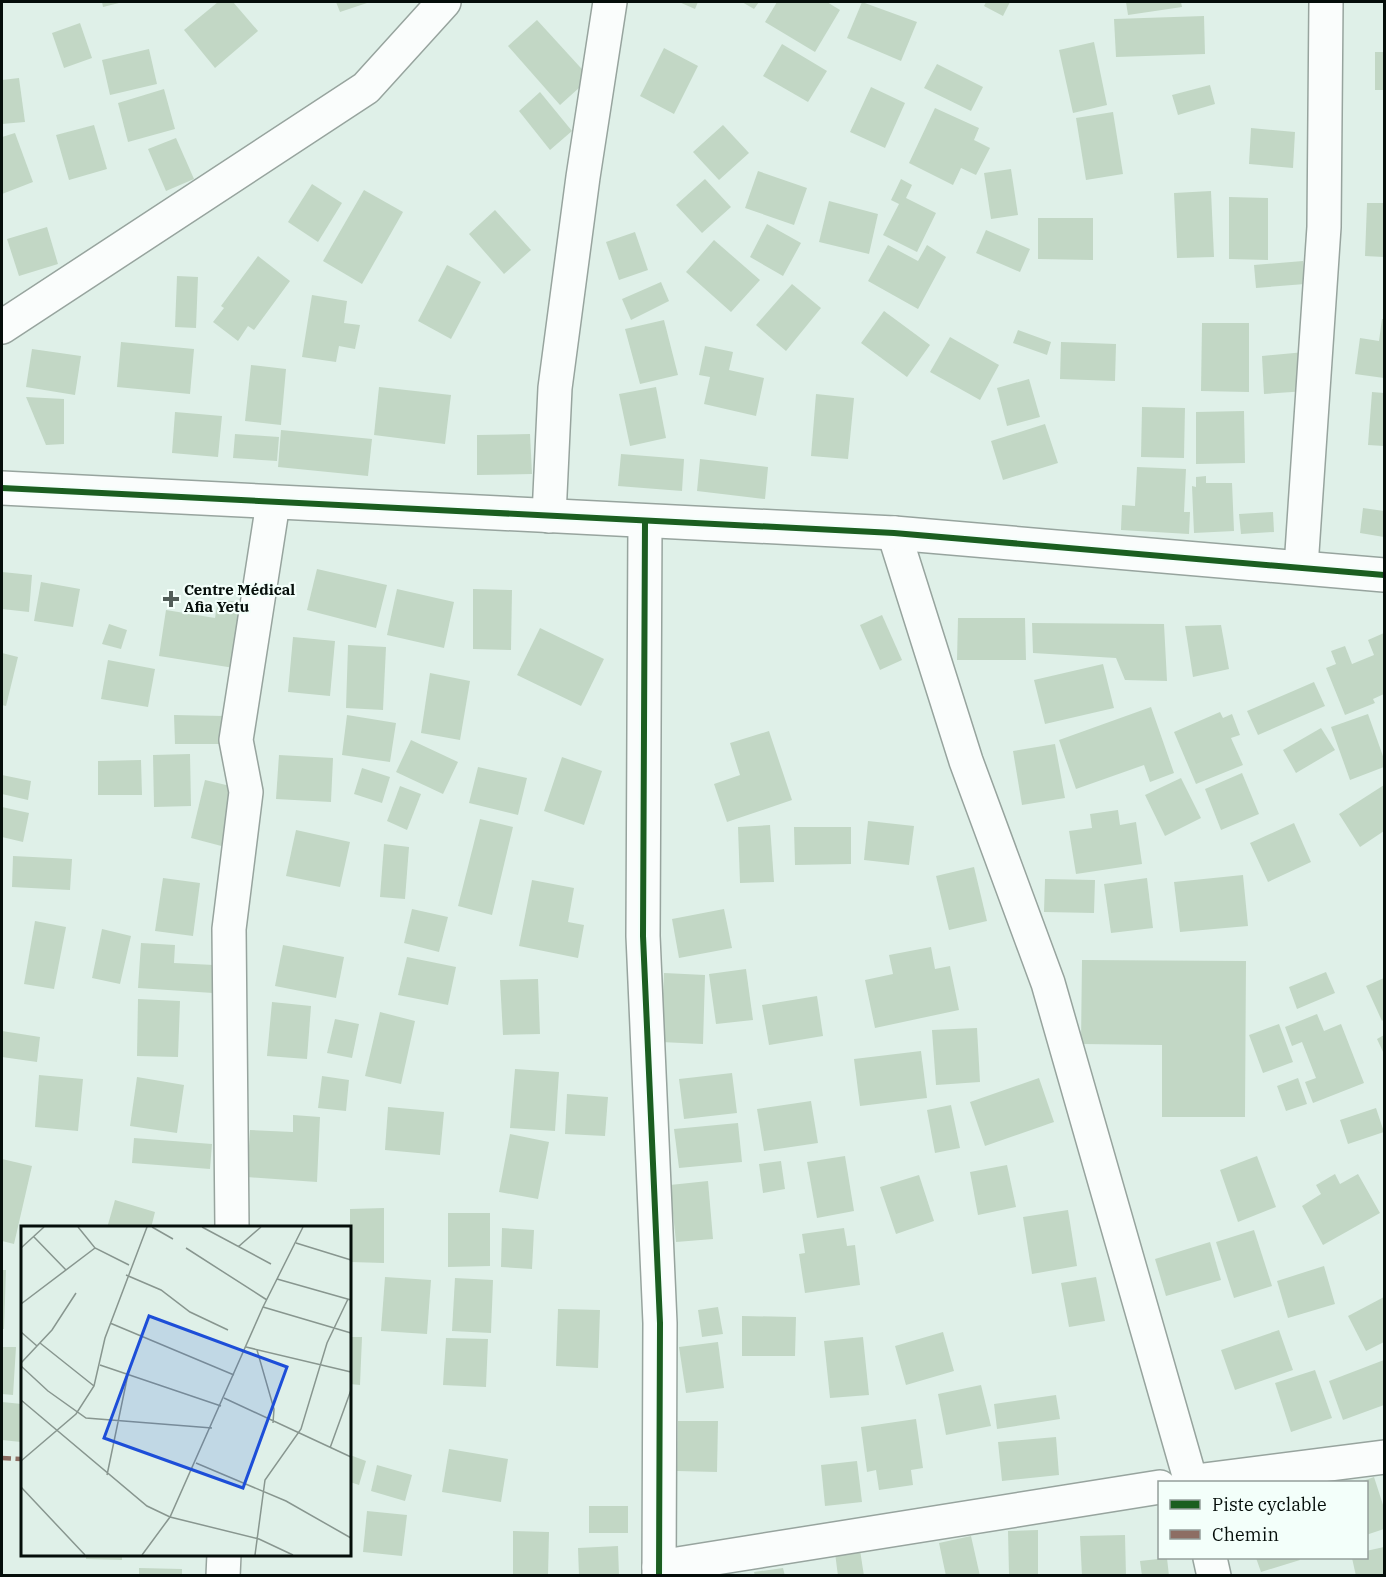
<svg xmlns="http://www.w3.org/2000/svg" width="1386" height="1577" font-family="'IBM Plex Serif',serif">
<rect width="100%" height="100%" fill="#dff0e8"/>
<g fill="#c2d7c5">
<path d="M102,2H123L103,7Z"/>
<path d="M218,2H233L258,31L215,68L184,30Z"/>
<path d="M336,2H370L340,12Z"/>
<path d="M679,2H698L695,9Z"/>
<path d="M742,2H759L754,9Z"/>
<path d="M777,2H827L840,10L815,52L765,22Z"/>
<path d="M862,2L917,22L901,61L847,38Z"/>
<path d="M986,2H1010L1003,16L984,6Z"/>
<path d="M1126,2H1181L1182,7L1128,15Z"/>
<path d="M1204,16L1205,54L1116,57L1114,19Z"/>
<path d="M537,20L590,78L560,105L508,46Z"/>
<path d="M80,23L92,58L64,68L52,33Z"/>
<path d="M1094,42L1107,105L1073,113L1059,50Z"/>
<path d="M782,44L827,71L808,102L763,76Z"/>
<path d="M664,48L698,66L674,114L640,96Z"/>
<path d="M149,49L157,84L110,95L102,60Z"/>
<rect x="1375" y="52" width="9" height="38"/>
<path d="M937,64L983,87L971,111L924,88Z"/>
<path d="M19,78L25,122L2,124V80Z"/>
<path d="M1210,85L1215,104L1178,115L1172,95Z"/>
<path d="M871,87L905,103L885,148L850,132Z"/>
<path d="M164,89L175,129L128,142L118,103Z"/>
<path d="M540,92L572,131L550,150L519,111Z"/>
<path d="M935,108L979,128L974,140L990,148L976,175L961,168L953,185L909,163Z"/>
<path d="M1113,112L1123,174L1086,180L1076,118Z"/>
<path d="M94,125L107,169L69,180L56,135Z"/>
<path d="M723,125L749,153L719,180L693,152Z"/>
<path d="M1251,128L1295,132L1293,168L1249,164Z"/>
<path d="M15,133L33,182L2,194V137Z"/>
<path d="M176,138L194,179L166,191L148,149Z"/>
<path d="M1011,169L1018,215L991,219L984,173Z"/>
<path d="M758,171L807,188L794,225L745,208Z"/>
<path d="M705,179L731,207L702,233L676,205Z"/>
<path d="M901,179L912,185L906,198L936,213L917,252L883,235L899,204L891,200Z"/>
<path d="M312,184L342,203L318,242L288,222Z"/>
<path d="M364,190L403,212L362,284L323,261Z"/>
<path d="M1211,191L1214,257L1177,258L1174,193Z"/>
<path d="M1229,197L1268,198V260L1229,259Z"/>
<path d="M829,201L878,214L869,254L819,242Z"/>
<path d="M1367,203H1384V257L1365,256Z"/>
<path d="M495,210L531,250L504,274L469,234Z"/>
<path d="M1038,218H1093V260L1038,259Z"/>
<path d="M767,224L801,243L783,276L750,257Z"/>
<path d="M47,227L58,264L19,276L7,239Z"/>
<path d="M986,230L1030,249L1020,272L976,253Z"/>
<path d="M635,232L648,270L619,280L606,242Z"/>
<path d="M714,240L760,280L731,312L686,272Z"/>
<path d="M888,245L918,261L927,245L946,257L918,309L868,281Z"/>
<path d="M258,256L290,281L254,330L248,326L238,341L213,322L224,308L221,306Z"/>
<path d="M1303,261L1305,284L1256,288L1254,265Z"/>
<path d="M447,265L481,282L451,339L418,321Z"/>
<path d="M177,276L198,277L196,328L175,327Z"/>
<path d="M661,282L669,301L631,320L622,299Z"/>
<path d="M792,284L821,308L786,351L756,325Z"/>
<path d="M312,295L347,301L344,323L360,325L355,349L339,346L336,362L302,357Z"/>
<path d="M884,311L930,345L907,377L861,343Z"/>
<path d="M1382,319H1384V378L1355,374L1360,338L1379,341Z"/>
<path d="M664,320L678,375L640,384L625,329Z"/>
<path d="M1202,323H1249V392L1201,391Z"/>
<path d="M1018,330L1051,342L1047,355L1013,343Z"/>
<path d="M950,337L999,365L980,400L930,372Z"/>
<path d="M121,342L194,349L190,394L117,387Z"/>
<path d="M1061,342L1116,344L1115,381L1060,379Z"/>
<path d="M705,346L733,352L729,370L764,378L756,416L704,404L710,377L699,375Z"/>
<path d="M32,349L81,356L75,395L26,387Z"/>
<path d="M1305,352L1307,391L1264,394L1262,356Z"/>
<path d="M251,365L286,369L281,425L245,421Z"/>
<path d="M1029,379L1040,417L1007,426L997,388Z"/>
<path d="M379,387L451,395L445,444L374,435Z"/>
<path d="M656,387L666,438L630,446L619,394Z"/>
<path d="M1372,392L1384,393V446L1368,445Z"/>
<path d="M816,394L854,398L848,459L811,456Z"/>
<path d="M26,397L64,399V444L46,445Z"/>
<path d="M1142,407L1185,408L1184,458L1141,457Z"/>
<path d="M1244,411L1245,463L1196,464V412Z"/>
<path d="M175,412L222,416L218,457L172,453Z"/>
<path d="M1045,424L1058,463L1003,480L991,441Z"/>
<path d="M281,430L372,439L368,476L278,467Z"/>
<path d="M235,434L279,437L277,461L233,458Z"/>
<path d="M530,434L532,474L477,475V435Z"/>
<path d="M621,454L684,459L682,491L618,486Z"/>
<path d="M700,459L768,467L765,499L697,491Z"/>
<path d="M1137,467L1186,469L1184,512H1190L1189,534L1121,530L1122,505L1135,506Z"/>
<path d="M1206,476V483H1232L1234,531L1194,533L1192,486L1196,487V477Z"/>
<path d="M1363,508L1384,511V537L1360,533Z"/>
<path d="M1273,512L1274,532L1241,534L1239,514Z"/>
<path d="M317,569L387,585L376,628L307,610Z"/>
<path d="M2,572L32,575L29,612L2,609Z"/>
<path d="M41,582L80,589L73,627L34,621Z"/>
<path d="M397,589L454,602L444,648L387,635Z"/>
<path d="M473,589L512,590L511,650L473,649Z"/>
<path d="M218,599L244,603L234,668L159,656L166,610L215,618Z"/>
<path d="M882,615L902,660L880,670L860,625Z"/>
<path d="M958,618H1025L1026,660H957Z"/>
<path d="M1032,623L1164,624L1167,681L1125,680L1116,658L1033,653Z"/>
<path d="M109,624L127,630L121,649L102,644Z"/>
<path d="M1221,625L1229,669L1193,677L1185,626Z"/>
<path d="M540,628L604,659L581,706L517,675Z"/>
<path d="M1384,633V694L1373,699L1375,703L1345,715L1326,668L1336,664L1331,651L1345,646L1352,664L1374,655L1368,640Z"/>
<path d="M293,637L335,641L330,696L288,692Z"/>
<path d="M348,645L386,647L383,710L346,708Z"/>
<path d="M2,653L18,657L6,706L2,705Z"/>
<path d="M108,660L155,669L148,707L101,699Z"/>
<path d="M1103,664L1114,708L1045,724L1034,680Z"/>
<path d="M430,673L470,681L460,740L421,733Z"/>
<path d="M1314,682L1325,706L1258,735L1247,711Z"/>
<path d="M1151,707L1174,773L1150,782L1144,765L1076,789L1059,740Z"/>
<path d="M1220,712L1223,718L1232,714L1240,735L1231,738L1243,765L1196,784L1174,732Z"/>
<path d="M1368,714L1384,759V767L1350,780L1331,727Z"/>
<path d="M174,715L225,716V744H175Z"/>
<path d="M347,715L396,723L390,762L342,755Z"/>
<path d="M1321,728L1335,750L1296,773L1283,750Z"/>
<path d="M769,731L792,800L727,822L714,784L740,775L730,743Z"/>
<path d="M411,740L458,762L443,794L396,772Z"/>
<path d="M1055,744L1065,798L1022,805L1013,751Z"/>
<path d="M190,754L191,806L154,807L153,755Z"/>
<path d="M279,755L333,758L331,802L276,799Z"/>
<path d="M562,757L602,771L584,825L544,811Z"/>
<path d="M141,760L142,795H98V761Z"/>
<path d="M478,767L527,778L518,815L469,803Z"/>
<path d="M362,768L390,777L382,803L354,794Z"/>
<path d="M1242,773L1259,814L1221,830L1205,789Z"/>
<path d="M2,775L31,781L28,800L2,794Z"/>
<path d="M1181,778L1201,818L1165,836L1145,795Z"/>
<path d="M205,780L243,789L229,848L191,838Z"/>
<path d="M1384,785V831L1360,847L1339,814Z"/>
<path d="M400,786L421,794L407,830L387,821Z"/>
<path d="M2,807L29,813L23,842L2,837Z"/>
<path d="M1118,810L1120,825L1136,822L1142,864L1076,874L1069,831L1092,828L1090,814Z"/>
<path d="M480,819L513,827L492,915L458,906Z"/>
<path d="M868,821L914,826L909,865L864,860Z"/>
<path d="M1294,823L1311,862L1268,882L1250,843Z"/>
<path d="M770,825L774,882L740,883L738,827Z"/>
<path d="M794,827H851V864L795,865Z"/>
<path d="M296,830L350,842L340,887L286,876Z"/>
<path d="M384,844L409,847L405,899L380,897Z"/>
<path d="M13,856L72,859L70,890L12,887Z"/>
<path d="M974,867L987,921L949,930L936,876Z"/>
<path d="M1243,875L1248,926L1180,932L1174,882Z"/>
<path d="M163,878L200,883L193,936L155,931Z"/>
<path d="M1147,878L1153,928L1111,933L1104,884Z"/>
<path d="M1045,879L1095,880L1094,913L1044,912Z"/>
<path d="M532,880L574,888L568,922L584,925L578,958L519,946Z"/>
<path d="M412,909L448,917L439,952L404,943Z"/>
<path d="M724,909L732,948L679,958L672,919Z"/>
<path d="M35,921L66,927L54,989L24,984Z"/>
<path d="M102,929L131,936L120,984L92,978Z"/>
<path d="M141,943L175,945L174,963L214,965L213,993L138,988Z"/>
<path d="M283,945L344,957L336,998L275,986Z"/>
<path d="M931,947L935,969L950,966L959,1010L875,1028L865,980L893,974L889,955Z"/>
<path d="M407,957L456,967L448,1005L398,995Z"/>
<path d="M1082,960L1246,961L1245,1117H1162V1045L1081,1044Z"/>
<path d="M746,969L753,1020L716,1024L709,974Z"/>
<path d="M1326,972L1335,993L1297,1009L1289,987Z"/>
<path d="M664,973L705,975L703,1044L661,1042Z"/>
<path d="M1384,978V1019L1382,1021L1366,986Z"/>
<path d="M538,979L540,1034L503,1035L500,980Z"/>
<path d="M817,996L823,1036L769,1045L762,1005Z"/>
<path d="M138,999L180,1001L178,1057L137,1056Z"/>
<path d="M272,1002L311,1006L307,1059L267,1056Z"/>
<path d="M380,1012L415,1021L401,1084L365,1076Z"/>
<path d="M1317,1014L1324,1031L1341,1024L1364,1083L1313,1103L1305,1082L1316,1078L1302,1042L1292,1046L1285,1027Z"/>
<path d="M335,1019L359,1024L352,1058L327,1053Z"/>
<path d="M1279,1024L1293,1062L1263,1073L1249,1035Z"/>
<path d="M977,1028L980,1082L936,1085L932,1030Z"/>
<path d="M2,1031L40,1037L37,1062L2,1057Z"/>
<path d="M1384,1035V1054L1377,1039Z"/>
<path d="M921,1051L927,1098L860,1106L854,1059Z"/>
<path d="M515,1069L559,1072L555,1131L510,1128Z"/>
<path d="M732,1073L737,1113L684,1119L679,1079Z"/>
<path d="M39,1075L83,1079L78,1131L35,1127Z"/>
<path d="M322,1076L349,1080L346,1111L318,1108Z"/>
<path d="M137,1077L184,1085L177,1133L130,1126Z"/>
<path d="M1039,1078L1054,1122L985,1146L970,1102Z"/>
<path d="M1298,1078L1307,1104L1286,1111L1277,1086Z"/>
<path d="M567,1094L608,1097L605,1136L565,1134Z"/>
<path d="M811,1101L818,1143L764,1151L757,1109Z"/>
<path d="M951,1105L960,1148L935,1153L927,1110Z"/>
<path d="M388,1107L444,1112L440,1155L385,1150Z"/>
<path d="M1376,1108L1384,1132L1348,1144L1340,1120Z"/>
<path d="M293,1115L320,1117L317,1182L247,1177L250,1130L293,1132Z"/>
<path d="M738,1123L742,1162L679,1168L674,1129Z"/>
<path d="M510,1134L549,1142L538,1199L499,1192Z"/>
<path d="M134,1138L212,1144L210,1169L132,1163Z"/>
<path d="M845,1156L854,1211L817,1218L807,1162Z"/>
<path d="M1257,1156L1276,1207L1238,1222L1220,1170Z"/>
<path d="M2,1159L32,1166L14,1244L2,1241Z"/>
<path d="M781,1161L785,1189L763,1193L759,1164Z"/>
<path d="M1007,1165L1016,1207L978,1215L970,1172Z"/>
<path d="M1335,1174L1340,1184L1358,1174L1380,1213L1323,1245L1302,1206L1321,1194L1316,1185Z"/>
<path d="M919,1175L934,1221L896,1234L880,1187Z"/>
<path d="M708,1181L713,1239L676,1242L670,1185Z"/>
<path d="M115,1200L155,1212L151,1228H107Z"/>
<path d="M384,1208V1263L350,1262V1209Z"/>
<path d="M1068,1210L1077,1266L1032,1274L1023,1217Z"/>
<path d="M448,1213H490V1266L448,1267Z"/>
<path d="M502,1228L534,1230L532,1269L501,1267Z"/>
<path d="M844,1228L847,1246L855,1245L860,1285L805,1293L799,1254L805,1253L802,1234Z"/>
<path d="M1254,1230L1272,1286L1234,1298L1216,1242Z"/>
<path d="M1210,1242L1221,1280L1166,1296L1155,1259Z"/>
<path d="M1324,1266L1335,1304L1288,1318L1277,1281Z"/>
<path d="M2,1270H6L4,1329H2Z"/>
<path d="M385,1277L431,1280L427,1334L381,1331Z"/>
<path d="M1096,1277L1105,1321L1069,1327L1061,1283Z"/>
<path d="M455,1278L493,1280L491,1333L452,1331Z"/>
<path d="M1384,1297V1342L1366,1351L1348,1316Z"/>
<path d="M718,1307L723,1334L702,1337L698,1310Z"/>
<path d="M558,1309L600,1310L598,1368L556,1366Z"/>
<path d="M742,1316L796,1317L795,1356H742Z"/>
<path d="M1279,1330L1293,1370L1235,1390L1221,1350Z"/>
<path d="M943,1332L954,1371L906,1385L895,1346Z"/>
<path d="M350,1337H362L360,1385L350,1384Z"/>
<path d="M863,1337L869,1395L830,1398L824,1341Z"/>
<path d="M446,1338L488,1339L486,1387L443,1385Z"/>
<path d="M718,1342L724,1388L686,1393L679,1347Z"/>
<path d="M2,1347H16L13,1395L2,1394Z"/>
<path d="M1384,1360V1405L1343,1420L1329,1381Z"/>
<path d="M1315,1370L1332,1418L1291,1432L1275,1383Z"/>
<path d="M981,1385L991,1426L946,1435L938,1394Z"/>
<path d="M1056,1395L1060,1419L997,1429L994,1404Z"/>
<path d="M2,1402L22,1404L21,1442L2,1440Z"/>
<path d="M916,1419L923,1468L911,1470L913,1485L879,1490L876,1470L867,1472L861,1427Z"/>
<path d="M678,1421H718L717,1472L677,1471Z"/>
<path d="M1056,1437L1059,1475L1002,1481L998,1442Z"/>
<path d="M449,1449L508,1459L501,1502L442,1492Z"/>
<path d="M350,1455L366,1461L359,1485L350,1482Z"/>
<path d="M857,1461L862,1502L825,1506L821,1465Z"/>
<path d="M377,1465L412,1475L405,1501L371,1491Z"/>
<path d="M1374,1477L1384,1508V1529L1366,1535V1482H1360Z"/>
<rect x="589" y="1506" width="39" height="27"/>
<path d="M367,1511L407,1515L402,1556L363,1552Z"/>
<path d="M1038,1530V1574H1009L1008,1531Z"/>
<path d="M513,1531L549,1532L548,1576H513Z"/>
<path d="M1125,1535L1126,1576H1082L1080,1536Z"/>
<path d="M971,1536L980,1576H946L939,1543Z"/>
<path d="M618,1546L619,1576H579L578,1548Z"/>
<path d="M1384,1547V1576H1356L1352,1558H1366V1551Z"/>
<path d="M860,1550L864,1576H838L835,1553Z"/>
<path d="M86,1554H122V1560L86,1559Z"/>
<path d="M1167,1558L1169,1576H1142L1140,1561Z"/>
<path d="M1256,1558H1299L1300,1560L1261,1572Z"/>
<path d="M139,1568L182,1569V1576H139Z"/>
<path d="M783,1568L785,1576H755L754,1572Z"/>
</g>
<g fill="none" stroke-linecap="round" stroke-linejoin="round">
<g stroke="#97a49e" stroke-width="36">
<g id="minor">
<path d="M2,327L366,88L444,2"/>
<path d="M549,516L555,388L583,177L610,2"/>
<path d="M645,522L643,936L660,1323L659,1576"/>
<path d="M894,533L966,761L1048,983L1191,1482"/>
<path d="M1301,567L1324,227L1326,2"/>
<path d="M232,1228L229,929L246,792L236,740L273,503"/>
<path d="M1188,1482L1384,1457"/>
<path d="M1210,1558L1214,1576"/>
<path d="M659,1567L1160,1487"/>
<path d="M223,1576L224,1554"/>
</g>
</g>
<g stroke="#97a49e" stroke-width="36">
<path id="tertiary" d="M2,488L894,533L1384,575"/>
</g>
<use href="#minor" stroke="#fafdfc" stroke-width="33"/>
<use href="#tertiary" stroke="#fafdfc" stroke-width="33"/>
<path stroke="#8d6e63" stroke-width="4.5" stroke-dasharray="9 4.5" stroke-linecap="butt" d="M2,1458L22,1459"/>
<g stroke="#f3fffa" stroke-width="10">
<g id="cycleway">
<path d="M2,488L894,533L1384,575"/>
<path d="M645,522L643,936L660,1323L659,1576"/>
</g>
</g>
<use href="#cycleway" stroke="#1b5e20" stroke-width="6"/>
</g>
<path fill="#515d58" stroke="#f3fffa" stroke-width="2" d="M168 590h6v6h6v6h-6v6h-6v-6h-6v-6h6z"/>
<g text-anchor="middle" stroke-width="4.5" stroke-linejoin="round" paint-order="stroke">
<g font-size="15" font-weight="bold" fill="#050e0a" stroke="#f3fffa" text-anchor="start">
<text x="184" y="595">Centre Médical<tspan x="184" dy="17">Afia Yetu</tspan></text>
</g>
</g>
<g transform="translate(21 1226)">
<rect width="330" height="330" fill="#dff0e8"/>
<path fill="none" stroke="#88968f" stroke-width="1.5" d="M57,1L74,22L108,39M131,1L152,13M181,1L250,38M13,11L45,44M275,17L330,34M217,21L240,1M0,22L23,1M165,22L246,74M105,49L140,64L169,86L207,104M256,53L330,74M0,78L74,22M242,81L330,107M89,97L213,149M0,106L16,120M19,117L73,160M225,121L330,146M236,124L253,183L252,197M0,137L31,104L55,67M79,139L200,180M0,140L27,165L65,192L191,202M203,172L330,231M0,174L126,280L149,291L238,313L272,329M309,222L330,164M0,235L55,188L73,160L84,112L126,1M175,237L265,275L330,312M86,249L107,148M0,261L64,329M121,329L149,291L242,81L282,1M234,329L244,254L280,203L306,117L327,73"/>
<path fill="#1d4ed8" fill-opacity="0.15" stroke="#1d4ed8" stroke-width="3" d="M128,90L266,141L222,262L83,212Z"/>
<rect width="330" height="330" fill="none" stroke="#050e0a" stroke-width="3"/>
</g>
<rect width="1386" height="1577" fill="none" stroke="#050e0a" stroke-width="6"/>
<rect x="1158" y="1481" width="210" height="78" fill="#f3fffa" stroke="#949f9a" stroke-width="1.5"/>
<rect x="1170" y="1500" width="30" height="9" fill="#1b5e20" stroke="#949f9a" stroke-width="1.5"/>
<text x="1212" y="1511" font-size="18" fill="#050e0a">Piste cyclable</text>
<rect x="1170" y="1530" width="30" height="9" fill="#8d6e63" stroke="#949f9a" stroke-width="1.5"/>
<text x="1212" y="1541" font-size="18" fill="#050e0a">Chemin</text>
</svg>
